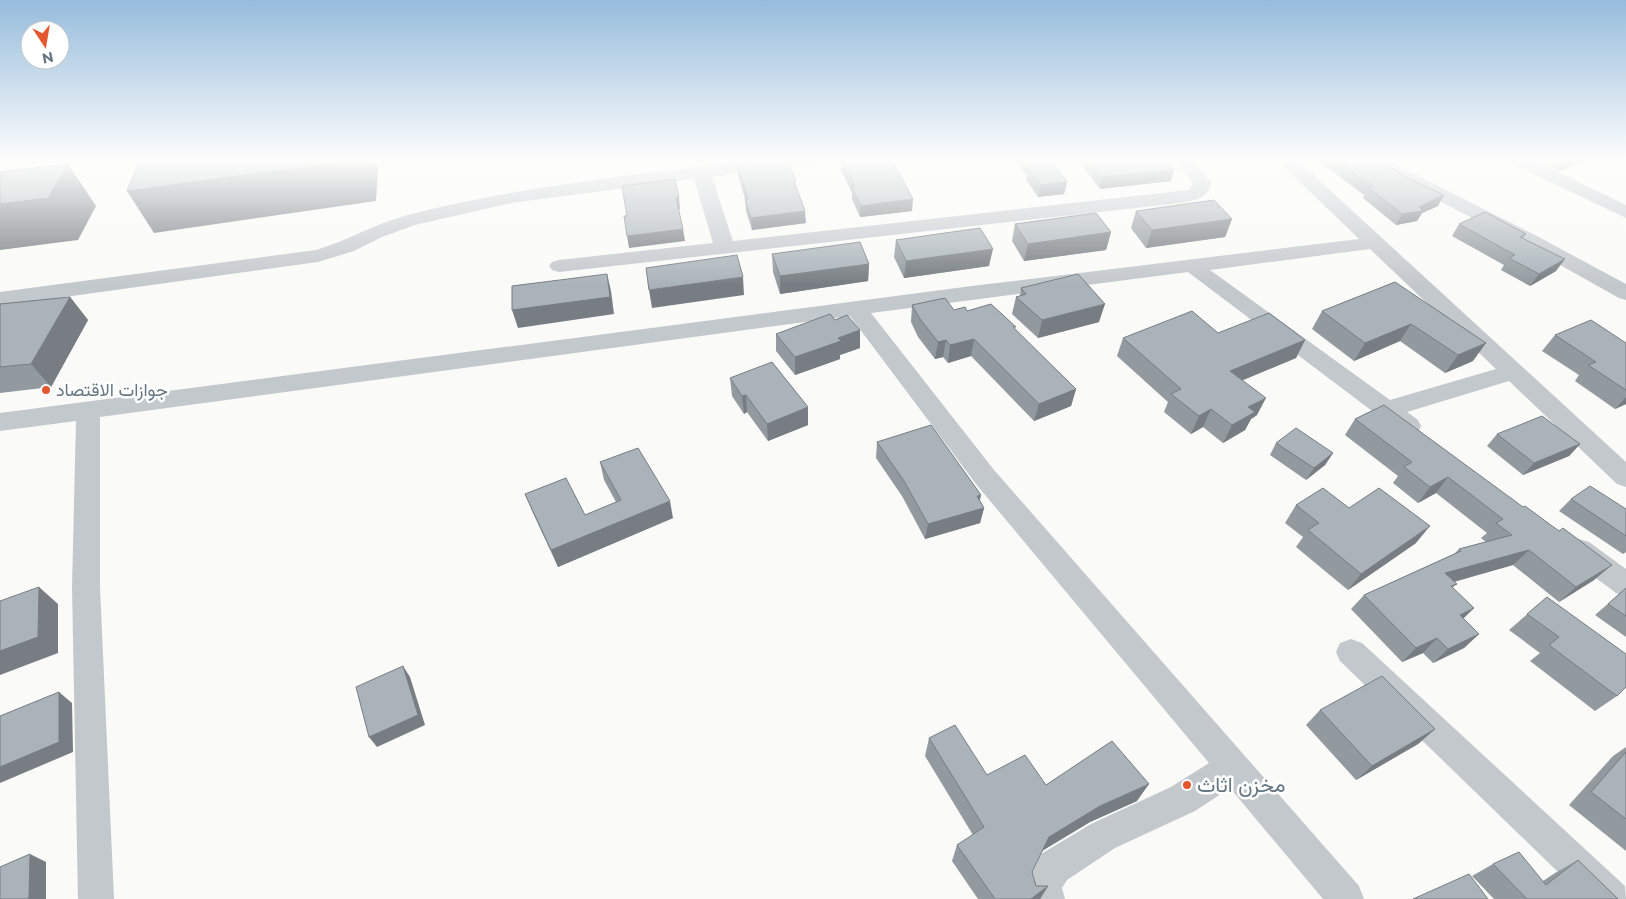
<svg xmlns="http://www.w3.org/2000/svg" width="1626" height="899" font-family="Montserrat,Vazirmatn,sans-serif">
<rect width="100%" height="100%" fill="#fafaf8"/>
<g fill="none" stroke-linecap="round" stroke-linejoin="round">
<g fill="#c3c8cc" fill-rule="evenodd">
<path d="M764,159H816L813,163L807,164L712,177L733,241L1189,190L1193,183L1174,159H1192L1211,183C1209,199 1194,200 1181,203L559,272L552,270L549,266L552,262L559,260L713,243L694,179L511,203L415,225L382,237L354,251L318,262L0,306V292L316,250C346,241 373,225 404,216C522,185 644,174 764,159Z"/>
<path d="M1276,159H1296L1626,462V487L1617,484L1509,381L1407,412L1418,420L1421,426L1418,432L1409,435L1400,432L1188,272L871,313L994,470L1359,886L1364,899H1323L1230,788L1195,811L1115,848L1067,880L1062,888L1065,899H1029L1026,886L1041,854L1091,824L1171,787L1209,763L976,484L850,316L100,417V587L114,899H78L72,587L76,421L0,431V413L972,286L1359,239ZM1370,249L1496,369L1390,400L1210,270Z"/>
<path d="M1362,159H1385L1535,235L1626,284V300L1619,298L1521,243L1365,163Z"/>
<path d="M1508,159H1531L1626,205V218L1511,163Z"/>
<path d="M1579,539L1589,542L1626,569V597L1616,593L1569,558L1565,550L1569,542Z"/>
<path d="M1351,639L1362,643L1625,886L1626,899H1586L1340,661L1336,652L1340,643Z"/>
</g>
</g>
<g fill="#929a9f">
<path d="M732,159H753L733,161Z"/>
<path d="M841,159L912,211L860,217L852,199V193L841,170Z"/>
<path d="M1014,159H1050L1067,182L1064,194L1038,197L1026,180L1027,176Z"/>
<path d="M1077,159H1165L1171,181L1100,189Z"/>
<path d="M1316,159H1378L1404,176L1444,195L1438,206L1422,213L1417,221L1396,225L1363,198L1364,195Z"/>
<path d="M1535,159H1585L1584,160L1560,171Z"/>
<path d="M737,164L796,188L806,223L752,230L746,211L745,199L738,175Z"/>
<path d="M1136,211L1232,219L1225,237L1146,248L1131,228Z"/>
<path d="M1015,224L1111,232L1106,250L1024,261L1012,241Z"/>
<path d="M1459,224L1526,234L1523,238L1556,271L1530,286L1501,270L1504,265L1452,236Z"/>
<path d="M896,240L989,266L904,278L894,257Z"/>
<path d="M772,254L869,264L868,281L780,294L773,272Z"/>
<path d="M1395,282L1473,361L1445,373L1400,341L1354,361L1312,329L1322,311Z"/>
<path d="M1021,288L1099,322L1038,338L1012,314L1016,297L1020,296Z"/>
<path d="M70,297L88,320L51,387L0,393V304Z"/>
<path d="M912,305L954,310L967,311L1015,330L1076,389L1071,406L1034,421L971,356L948,363L943,357L935,359L918,337L911,322Z"/>
<path d="M835,320L860,330V348L840,355V359L795,375L776,351V334Z"/>
<path d="M1218,333L1305,340L1296,358L1242,380L1257,415L1251,419L1245,430L1223,443L1203,427L1191,434L1164,412L1168,402L1117,356L1123,338Z"/>
<path d="M1555,335L1626,343V404L1615,409L1575,381L1579,375L1542,351Z"/>
<path d="M730,378L808,425L768,441L747,412L744,414L732,396Z"/>
<path d="M1384,405L1594,580L1559,602L1513,565L1454,582L1457,584L1452,588L1474,608L1463,618L1479,634L1464,648L1433,663L1423,653L1402,662L1351,609L1364,595L1454,554L1459,549L1486,542L1481,538L1487,533L1436,493L1418,503L1393,483L1398,476L1345,435L1355,419Z"/>
<path d="M1497,434L1580,444L1569,456L1523,475L1487,446Z"/>
<path d="M877,442L980,501L984,508L980,523L925,539L902,496L876,458Z"/>
<path d="M1276,443L1333,453L1325,465L1306,480L1270,455Z"/>
<path d="M600,462L673,518L558,567L532,511L525,494L585,515L616,502L604,480Z"/>
<path d="M1571,499L1626,509V552L1623,554L1559,511Z"/>
<path d="M1296,505L1349,508L1416,543L1348,590L1296,547L1303,537L1285,523Z"/>
<path d="M1626,588V637L1595,615Z"/>
<path d="M1547,597L1617,696L1595,711L1530,661L1540,653L1509,630Z"/>
<path d="M1320,710L1435,729L1418,744L1356,780L1306,725Z"/>
<path d="M929,738L987,775L1137,801L1090,822L1042,851L1032,872L1036,886H1048L1040,899H978L952,861L957,845L973,835L925,756Z"/>
<path d="M1626,747V851L1569,805L1613,756Z"/>
<path d="M1578,860L1618,899H1494L1472,876L1493,864L1543,881L1555,873Z"/>
</g>
<g fill="#777d82">
<path d="M359,159H374L378,170L376,201L154,233L127,191Z"/>
<path d="M1568,159H1585L1584,160L1560,171Z"/>
<path d="M68,164L96,206L78,240L0,250V204Z"/>
<path d="M1174,169L1171,181L1100,189L1103,177Z"/>
<path d="M1067,182L1064,194L1038,197L1041,185Z"/>
<path d="M1444,195L1438,206L1422,213L1417,221L1396,225L1402,214Z"/>
<path d="M679,197L680,209H677L676,198Z"/>
<path d="M913,199L912,211L860,217L861,206Z"/>
<path d="M805,211L806,223L752,230L751,218Z"/>
<path d="M1232,219L1225,237L1146,248L1152,230Z"/>
<path d="M683,229L685,241L629,248L627,236Z"/>
<path d="M1111,232L1106,250L1024,261L1028,244Z"/>
<path d="M993,249L989,266L904,278L906,261Z"/>
<path d="M1565,259L1556,271L1530,286L1539,274Z"/>
<path d="M869,264L868,281L780,294V276Z"/>
<path d="M607,274L611,291L614,314L518,328L512,310Z"/>
<path d="M743,277L744,295L652,308L649,290Z"/>
<path d="M70,297L88,320L51,387L31,364Z"/>
<path d="M1105,304L1099,322L1038,338L1042,320Z"/>
<path d="M1411,324L1400,341L1354,361L1365,343Z"/>
<path d="M860,330V348L840,355V359L795,375V357L838,338Z"/>
<path d="M974,339L971,356L948,363L950,345Z"/>
<path d="M946,340L943,357L935,359L938,342Z"/>
<path d="M1305,340L1296,358L1222,389L1230,371Z"/>
<path d="M1486,343L1473,361L1445,373L1458,355Z"/>
<path d="M1076,389L1071,406L1034,421L1039,404Z"/>
<path d="M746,395L747,412L744,414L742,396Z"/>
<path d="M1626,397V404L1615,409Z"/>
<path d="M1266,398L1257,415L1251,419L1245,430L1223,443L1232,425L1248,407Z"/>
<path d="M808,407V425L768,441L767,424Z"/>
<path d="M1211,409L1203,427L1191,434L1199,416Z"/>
<path d="M1580,444L1569,456L1523,475L1534,463Z"/>
<path d="M1333,453L1325,465L1306,480L1314,468Z"/>
<path d="M1448,477L1436,493L1418,503L1430,487Z"/>
<path d="M981,495L978,509L984,508L980,523L925,539L928,524L977,496Z"/>
<path d="M670,501L673,518L558,567L551,550Z"/>
<path d="M1430,526L1416,543L1348,590L1361,574Z"/>
<path d="M1529,550L1513,565L1431,588L1445,573Z"/>
<path d="M1612,565L1594,580L1559,602L1576,587Z"/>
<path d="M39,587L58,604V653L0,675V651Z"/>
<path d="M1474,608L1459,623L1460,615Z"/>
<path d="M1479,634L1464,648L1433,663L1448,649Z"/>
<path d="M1437,638L1423,653L1402,662L1416,648Z"/>
<path d="M403,666L410,677L425,725L377,747L369,737Z"/>
<path d="M59,692L72,703L73,752L0,783V767Z"/>
<path d="M1435,729L1418,744L1356,780L1372,766Z"/>
<path d="M1149,784L1137,801L1090,822L1040,852L1049,837L1100,806Z"/>
<path d="M30,854L46,862V899H27Z"/>
<path d="M1048,886L1040,899H1031Z"/>
</g>
<g fill="#aab3b9" stroke="#777d82">
<path d="M140,159H359L127,191Z"/>
<path d="M772,159H781L784,164L789,163L796,181H794L805,211L751,218L745,199H748L737,164Z"/>
<path d="M842,159H891L913,199L861,206L852,187H855Z"/>
<path d="M1025,159H1050L1067,182L1041,185L1028,168H1031Z"/>
<path d="M1088,159H1165L1174,169L1103,177Z"/>
<path d="M1335,159H1378L1404,176L1444,195L1419,207L1423,211L1402,214L1368,187L1373,186Z"/>
<path d="M68,164L48,198L0,204V172Z"/>
<path d="M675,179L679,197L676,198L683,229L627,236L624,216H627L622,186Z"/>
<path d="M1214,200L1232,219L1152,230L1136,211Z"/>
<path d="M1485,212L1526,234L1520,237L1565,259L1539,274L1509,258L1515,255L1459,224Z"/>
<path d="M1096,213L1111,232L1028,244L1015,224Z"/>
<path d="M980,228L993,249L906,261L896,240Z"/>
<path d="M860,242L869,264L780,276L772,254Z"/>
<path d="M737,255L743,277L649,290L646,268Z"/>
<path d="M607,274L610,297L512,310V286Z"/>
<path d="M1078,274L1105,304L1042,320L1016,297L1026,294L1021,288Z"/>
<path d="M1395,282L1486,343L1458,355L1411,324L1365,343L1322,311Z"/>
<path d="M70,297L31,364L0,367V304Z"/>
<path d="M945,298L954,310L965,307L967,311L991,304L1016,327H1013L1076,389L1039,404L974,339L950,345L946,340L938,342L920,319L912,305Z"/>
<path d="M1192,311L1218,333L1269,313L1305,340L1230,371L1266,398L1248,407L1255,412L1232,425L1211,409L1199,416L1171,394L1181,389L1123,338Z"/>
<path d="M830,314L835,320L847,315L860,330L838,338L841,341L795,357L776,334Z"/>
<path d="M1591,320L1626,343V390L1588,365L1596,362L1555,335Z"/>
<path d="M772,362L808,407L767,424L746,395L742,396L730,378Z"/>
<path d="M1384,405L1523,507L1525,506L1559,531L1563,528L1612,565L1576,587L1529,550L1445,573L1457,584L1451,586L1474,608L1460,615L1479,634L1448,649L1437,638L1416,648L1364,595L1461,551L1459,549L1512,535L1496,523L1503,519L1448,477L1430,487L1404,467L1412,462L1355,419Z"/>
<path d="M1542,416L1580,444L1534,463L1497,434Z"/>
<path d="M931,425L981,495L977,496L984,508L928,524L904,481L877,442Z"/>
<path d="M1296,428L1333,453L1314,468L1276,443Z"/>
<path d="M638,448L670,501L551,550L525,494L566,478L585,515L621,500L600,462Z"/>
<path d="M1590,486L1626,509V536L1571,499Z"/>
<path d="M1323,488L1349,508L1379,488L1430,526L1361,574L1308,530L1319,523L1296,505Z"/>
<path d="M39,587L38,637L0,651V601Z"/>
<path d="M1626,588V616L1608,604Z"/>
<path d="M1547,597L1626,654V687L1617,696L1549,645L1559,637L1527,614Z"/>
<path d="M403,666L418,715L369,737L356,687Z"/>
<path d="M1382,676L1435,729L1372,766L1320,710Z"/>
<path d="M59,692V742L0,767V716Z"/>
<path d="M955,725L987,775L1025,755L1046,785L1112,741L1149,784L1100,806L1049,837L1032,872L1036,886H1048L1031,899H995L957,845L984,827L929,738Z"/>
<path d="M1626,752V819L1591,792Z"/>
<path d="M1519,852L1546,885L1578,860L1618,899H1527L1493,864Z"/>
<path d="M30,854L29,898L27,899H0V867Z"/>
<path d="M1469,874L1488,899H1413Z"/>
</g>
<linearGradient id="sky" x2="0" y2="1"><stop stop-color="#96bcdc"/><stop offset="0.56" stop-color="#fdfdfc"/><stop offset="1" stop-color="#fdfdfc" stop-opacity="0"/></linearGradient>
<rect width="1626" height="285" fill="url(#sky)"/>
<g fill="#e4572e" stroke="#fff" stroke-width="2">
<circle cx="46" cy="390" r="5"/>
<circle cx="1187" cy="785" r="5"/>
</g>
<g text-anchor="middle" stroke-width="5" stroke-linejoin="round" paint-order="stroke">
<g font-size="18" fill="#657683" stroke="#fff" text-anchor="start">
<text x="56" y="396">جوازات الاقتصاد</text>
</g>
<g font-size="21" fill="#657683" stroke="#fff" text-anchor="start">
<text x="1197" y="792">مخزن اثاث</text>
</g>
</g>
<g transform="translate(45 45) rotate(168)"><circle r="24" fill="#ffffff" stroke="#c1c8cd"/>
<path d="M0-4L9 19L0 12L-9 19Z" fill="#e4572e"/>
<text y="-8" font-size="14" font-weight="bold" text-anchor="middle" fill="#657683">N</text>
</g>
</svg>
